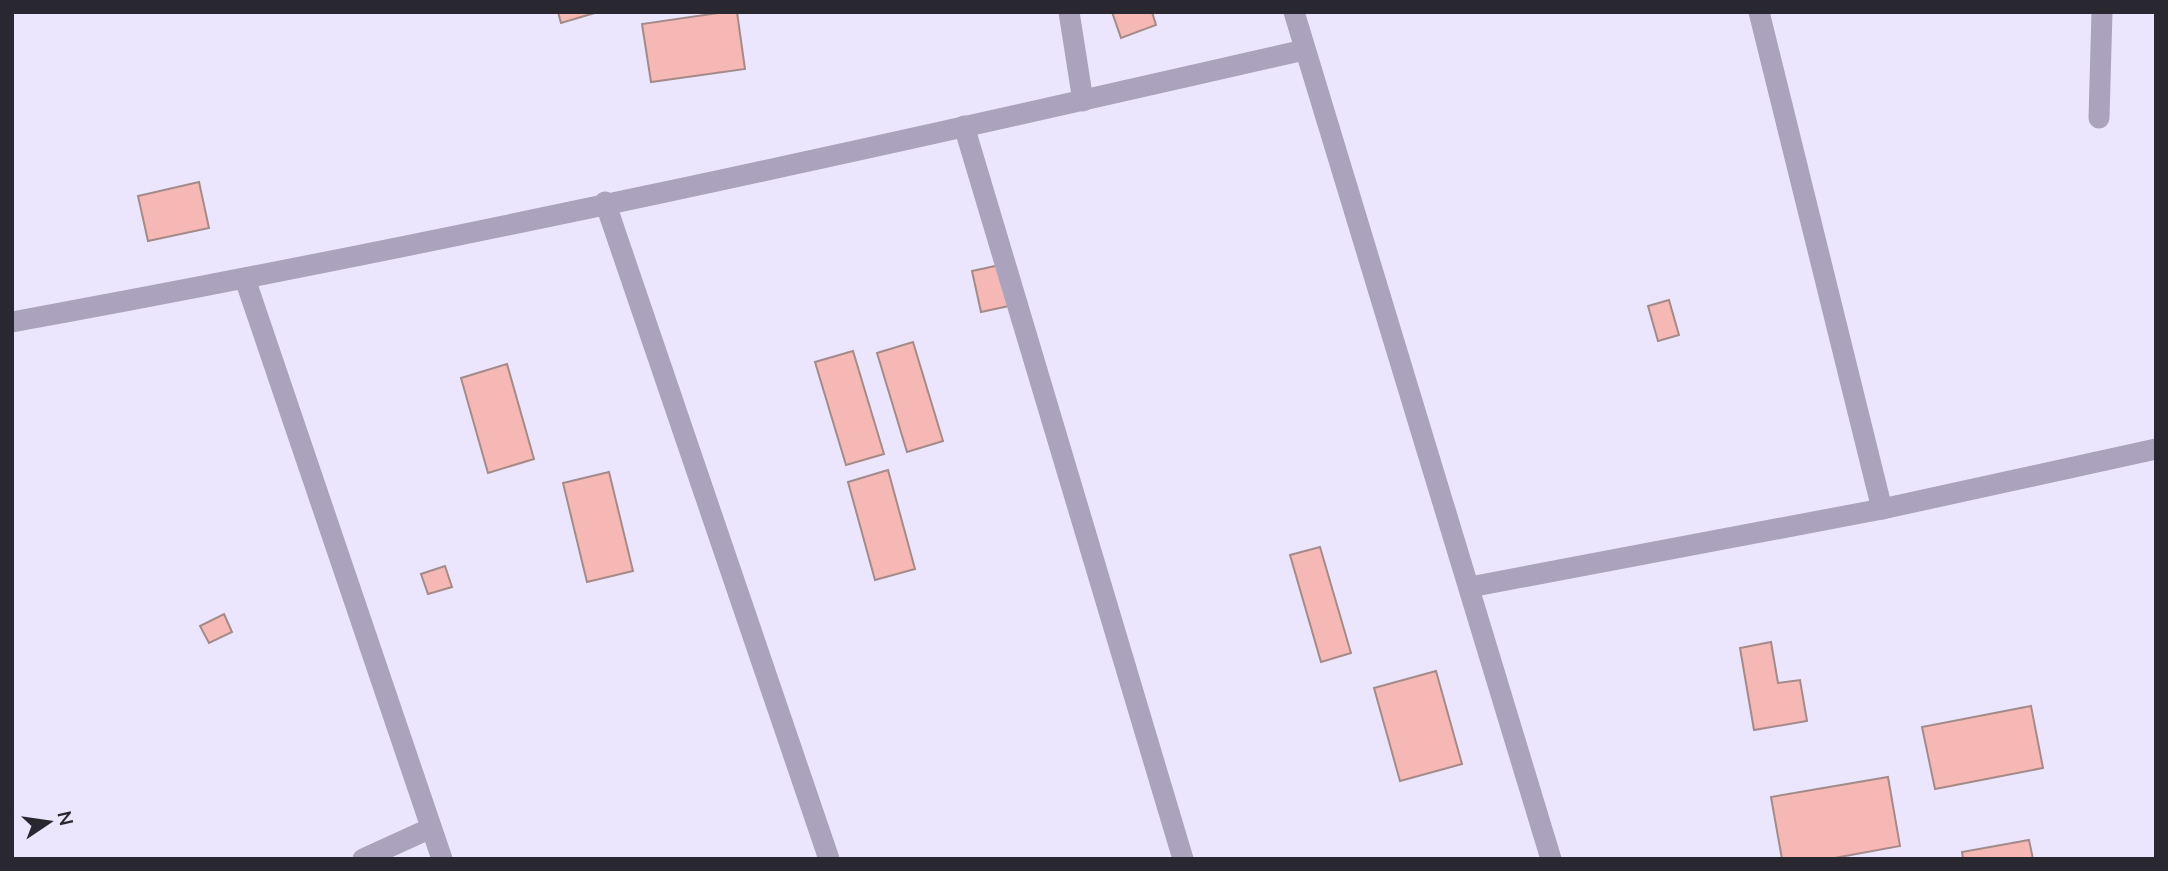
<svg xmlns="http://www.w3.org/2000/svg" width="2168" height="871" font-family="Mulish,sans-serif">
<rect width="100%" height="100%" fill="#ebe6fd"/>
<g fill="#f5b8b5" stroke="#a48b89" stroke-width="2">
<path d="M558,12H598L561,23Z"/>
<path d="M725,12H737L745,69L651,82L642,24Z"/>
<path d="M1112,12H1152L1156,25L1121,38Z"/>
<path d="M199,182L209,228L148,241L138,196Z"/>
<path d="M1000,265L1009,306L981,312L972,271Z"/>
<path d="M1669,300L1679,335L1658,341L1648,306Z"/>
<path d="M913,342L943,441L907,452L877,353Z"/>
<path d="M853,351L884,454L846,465L815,362Z"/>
<path d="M507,364L534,459L488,473L461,378Z"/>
<path d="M888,470L915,569L875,580L848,482Z"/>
<path d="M609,472L633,571L587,582L563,483Z"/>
<path d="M1320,547L1351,653L1321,662L1290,555Z"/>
<path d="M445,566L452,587L428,594L421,574Z"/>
<path d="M224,614L232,632L209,643L200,626Z"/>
<path d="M1771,642L1778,683L1800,680L1807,721L1754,730L1740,648Z"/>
<path d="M1436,671L1462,764L1400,781L1374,688Z"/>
<path d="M2031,706L2043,768L1935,789L1922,727Z"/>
<path d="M1888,777L1900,846L1829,859H1782L1771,797Z"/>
<path d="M2029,840L2033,859H1963L1962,852Z"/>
</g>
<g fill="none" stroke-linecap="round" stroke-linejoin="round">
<g stroke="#aba3be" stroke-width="21">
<path d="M1069,12L1083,101"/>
<path d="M1294,12L1551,859"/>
<path d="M1759,12L1882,509"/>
<path d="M2099,118L2102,12"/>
<path d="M964,126L1183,859"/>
<path d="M605,202L829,859"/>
<path d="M245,279L442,859"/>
<path d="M12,322C445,243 876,148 1304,50"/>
<path d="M1470,587L1882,509L2156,449"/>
<path d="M363,859L431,828"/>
</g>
</g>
<rect width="2168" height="871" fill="none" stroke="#292730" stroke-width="28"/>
<g transform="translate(49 822) rotate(77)" stroke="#ebe6fd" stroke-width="5" paint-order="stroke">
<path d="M0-5L12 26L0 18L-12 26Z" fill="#292730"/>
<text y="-10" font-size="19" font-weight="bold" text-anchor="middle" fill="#292730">N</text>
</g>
</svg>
